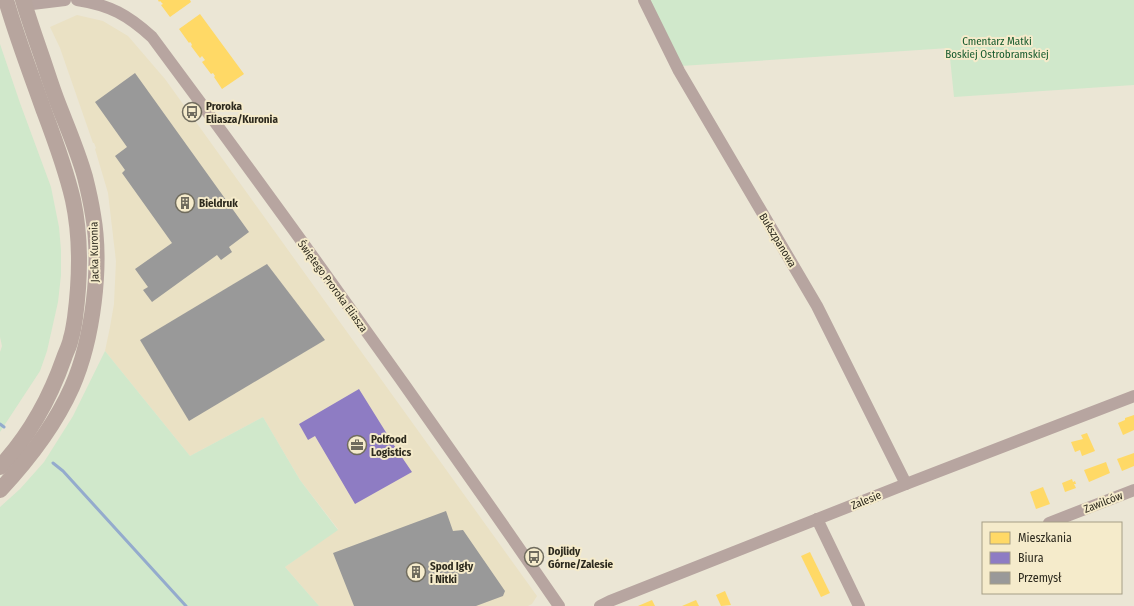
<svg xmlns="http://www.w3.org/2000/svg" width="1134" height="606" font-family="'Fira Sans Condensed',sans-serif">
<rect width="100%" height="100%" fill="#ebe6d5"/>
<path fill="#eae1c4" d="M77,15L103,21L128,36L165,79L537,596L532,604L528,606H319L285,567L338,529L300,480L263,417L190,456L105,351L110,327L114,304L116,261L108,193L95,149L96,148L94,143H93L60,48L50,27Z"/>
<g fill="#d0e8cb">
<path d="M650,0H1134V85L954,97L949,48L681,66Z"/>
<path d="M0,44L20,103L51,187L59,227L61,250V275L58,302L47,351L40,371L0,432V352L2,346L0,337Z"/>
<path d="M105,351L190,456L263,417L300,480L338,530L285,567L319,606H0V507L20,489L44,462L73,416Z"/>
</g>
<g fill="#ffd966">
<path d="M158,0H190L191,2L170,17L161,5L163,4L160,1L159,2Z"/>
<path d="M200,14L244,74L222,89L214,77L215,76L213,73L211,74L202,62L205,60L202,56L200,58L191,46L192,45L191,43L190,42L189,43L179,29Z"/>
<path d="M1134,415V430L1123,435L1118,423L1125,420V418Z"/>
<path d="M1087,433L1095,451L1082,456L1080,450L1075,452L1071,442L1083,439L1081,435Z"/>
<path d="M1134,453V466L1122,471L1117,459Z"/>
<path d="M1106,462L1110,473L1089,482L1084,470Z"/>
<path d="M1072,479L1073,482L1075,481L1076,484H1074L1076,488L1065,492L1062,483Z"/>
<path d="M1043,487L1050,504L1036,509L1030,492Z"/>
<path d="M810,552L830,593L821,597L801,556Z"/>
<path d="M725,591L731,605L721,606L716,595Z"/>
<path d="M652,600L655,606H638Z"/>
<path d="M696,600L699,606H682Z"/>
</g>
<path fill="#8e7cc3" d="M359,389L397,450L412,472L355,504L315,436L308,440L299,424Z"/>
<g fill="#999">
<path d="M135,73L249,232L229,247L232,252L221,260L217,255L152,302L143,290L148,287L135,269L172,243L122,173L125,170L115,156L127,147L95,102Z"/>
<path d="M267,264L325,340L189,421L140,340Z"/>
<path d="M446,511L453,531L463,530L505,591L503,596L476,606H354L333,553Z"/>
</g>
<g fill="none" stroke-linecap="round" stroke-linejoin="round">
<g stroke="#94abcd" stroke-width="3">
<path d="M0,424L4,427"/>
<path d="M53,463L63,471L186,606"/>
</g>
<g stroke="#b7a5a0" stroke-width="12">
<path d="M77,0C110,5 128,15 152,37C291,224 427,414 559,606"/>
<path d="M644,0L679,71L817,306L906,484"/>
<path d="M24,5L65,0"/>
<path d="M817,519L859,606"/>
<path d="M1049,523L1134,490"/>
<path d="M600,606L610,601L906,484L1134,396"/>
</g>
<g stroke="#b7a59e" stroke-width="16">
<path d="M0,467C29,436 50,398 64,358C66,352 70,345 71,338C73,332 74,324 75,318C80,280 81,237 73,200C66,170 55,140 44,111C31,74 17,38 6,0"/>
<path d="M0,490C29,459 55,425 72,387C93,339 102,266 93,215C91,202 88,189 85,177C78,152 68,129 59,106C53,91 48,75 43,60C36,40 29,20 23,0"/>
</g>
</g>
<defs>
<g id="bus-ring" transform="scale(1)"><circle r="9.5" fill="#f5ebcb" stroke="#706c5e" stroke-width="1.5"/><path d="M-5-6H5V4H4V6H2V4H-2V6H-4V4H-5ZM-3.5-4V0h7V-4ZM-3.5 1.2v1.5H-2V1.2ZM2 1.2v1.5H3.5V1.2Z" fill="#706c5e"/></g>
<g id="building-ring" transform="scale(1)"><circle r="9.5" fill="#f5ebcb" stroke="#706c5e" stroke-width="1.5"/><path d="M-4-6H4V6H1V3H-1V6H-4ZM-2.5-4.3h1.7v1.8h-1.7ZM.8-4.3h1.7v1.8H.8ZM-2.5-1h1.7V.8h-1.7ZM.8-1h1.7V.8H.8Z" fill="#706c5e"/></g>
<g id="office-ring" transform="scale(1)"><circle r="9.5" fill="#f5ebcb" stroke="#706c5e" stroke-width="1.5"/><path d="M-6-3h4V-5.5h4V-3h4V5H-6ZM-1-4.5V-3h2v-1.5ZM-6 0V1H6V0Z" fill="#706c5e"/></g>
</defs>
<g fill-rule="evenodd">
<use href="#bus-ring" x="192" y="112"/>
<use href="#building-ring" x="185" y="203"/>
<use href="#office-ring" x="357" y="445"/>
<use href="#bus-ring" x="534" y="557"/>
<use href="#building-ring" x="416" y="572"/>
</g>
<g text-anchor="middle" stroke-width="4" stroke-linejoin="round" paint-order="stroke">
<g font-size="11" fill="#14592c" stroke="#f5ebcb">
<text x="997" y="45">Cmentarz Matki<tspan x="997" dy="13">Boskiej Ostrobramskiej</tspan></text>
</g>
<g font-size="11" font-weight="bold" fill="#2d2a1e" stroke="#f5ebcb" text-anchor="start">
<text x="206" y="110">Proroka<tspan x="206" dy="13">Eliasza/Kuronia</tspan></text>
<text x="199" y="207">Bieldruk</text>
<text x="371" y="443">Polfood<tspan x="371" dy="13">Logistics</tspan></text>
<text x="548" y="555">Dojlidy<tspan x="548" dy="13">Górne/Zalesie</tspan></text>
<text x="430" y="570">Spod Igły<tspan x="430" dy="13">i Nitki</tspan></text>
</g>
<g font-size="11" fill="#2d2a1e" stroke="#f5ebcb">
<text transform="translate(778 240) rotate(59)" y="4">Bukszpanowa</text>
<text transform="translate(94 252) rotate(-91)" y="4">Jacka Kuronia</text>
<text transform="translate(333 286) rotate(54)" y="4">Świętego Proroka Eliasza</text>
<text transform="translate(866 500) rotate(-22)" y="4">Zalesie</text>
<text transform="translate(1103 502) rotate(-21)" y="4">Zawilców</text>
</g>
</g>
<rect x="982" y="522" width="140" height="72" fill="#f5ebcb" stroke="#a59e86"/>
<rect x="990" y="532" width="20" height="12" fill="#ffd966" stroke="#a59e86"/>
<text x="1018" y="542" font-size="12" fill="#2d2a1e">Mieszkania</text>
<rect x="990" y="552" width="20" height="12" fill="#8e7cc3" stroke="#a59e86"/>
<text x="1018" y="562" font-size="12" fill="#2d2a1e">Biura</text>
<rect x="990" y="572" width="20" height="12" fill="#999999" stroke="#a59e86"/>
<text x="1018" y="582" font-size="12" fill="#2d2a1e">Przemysł</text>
</svg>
